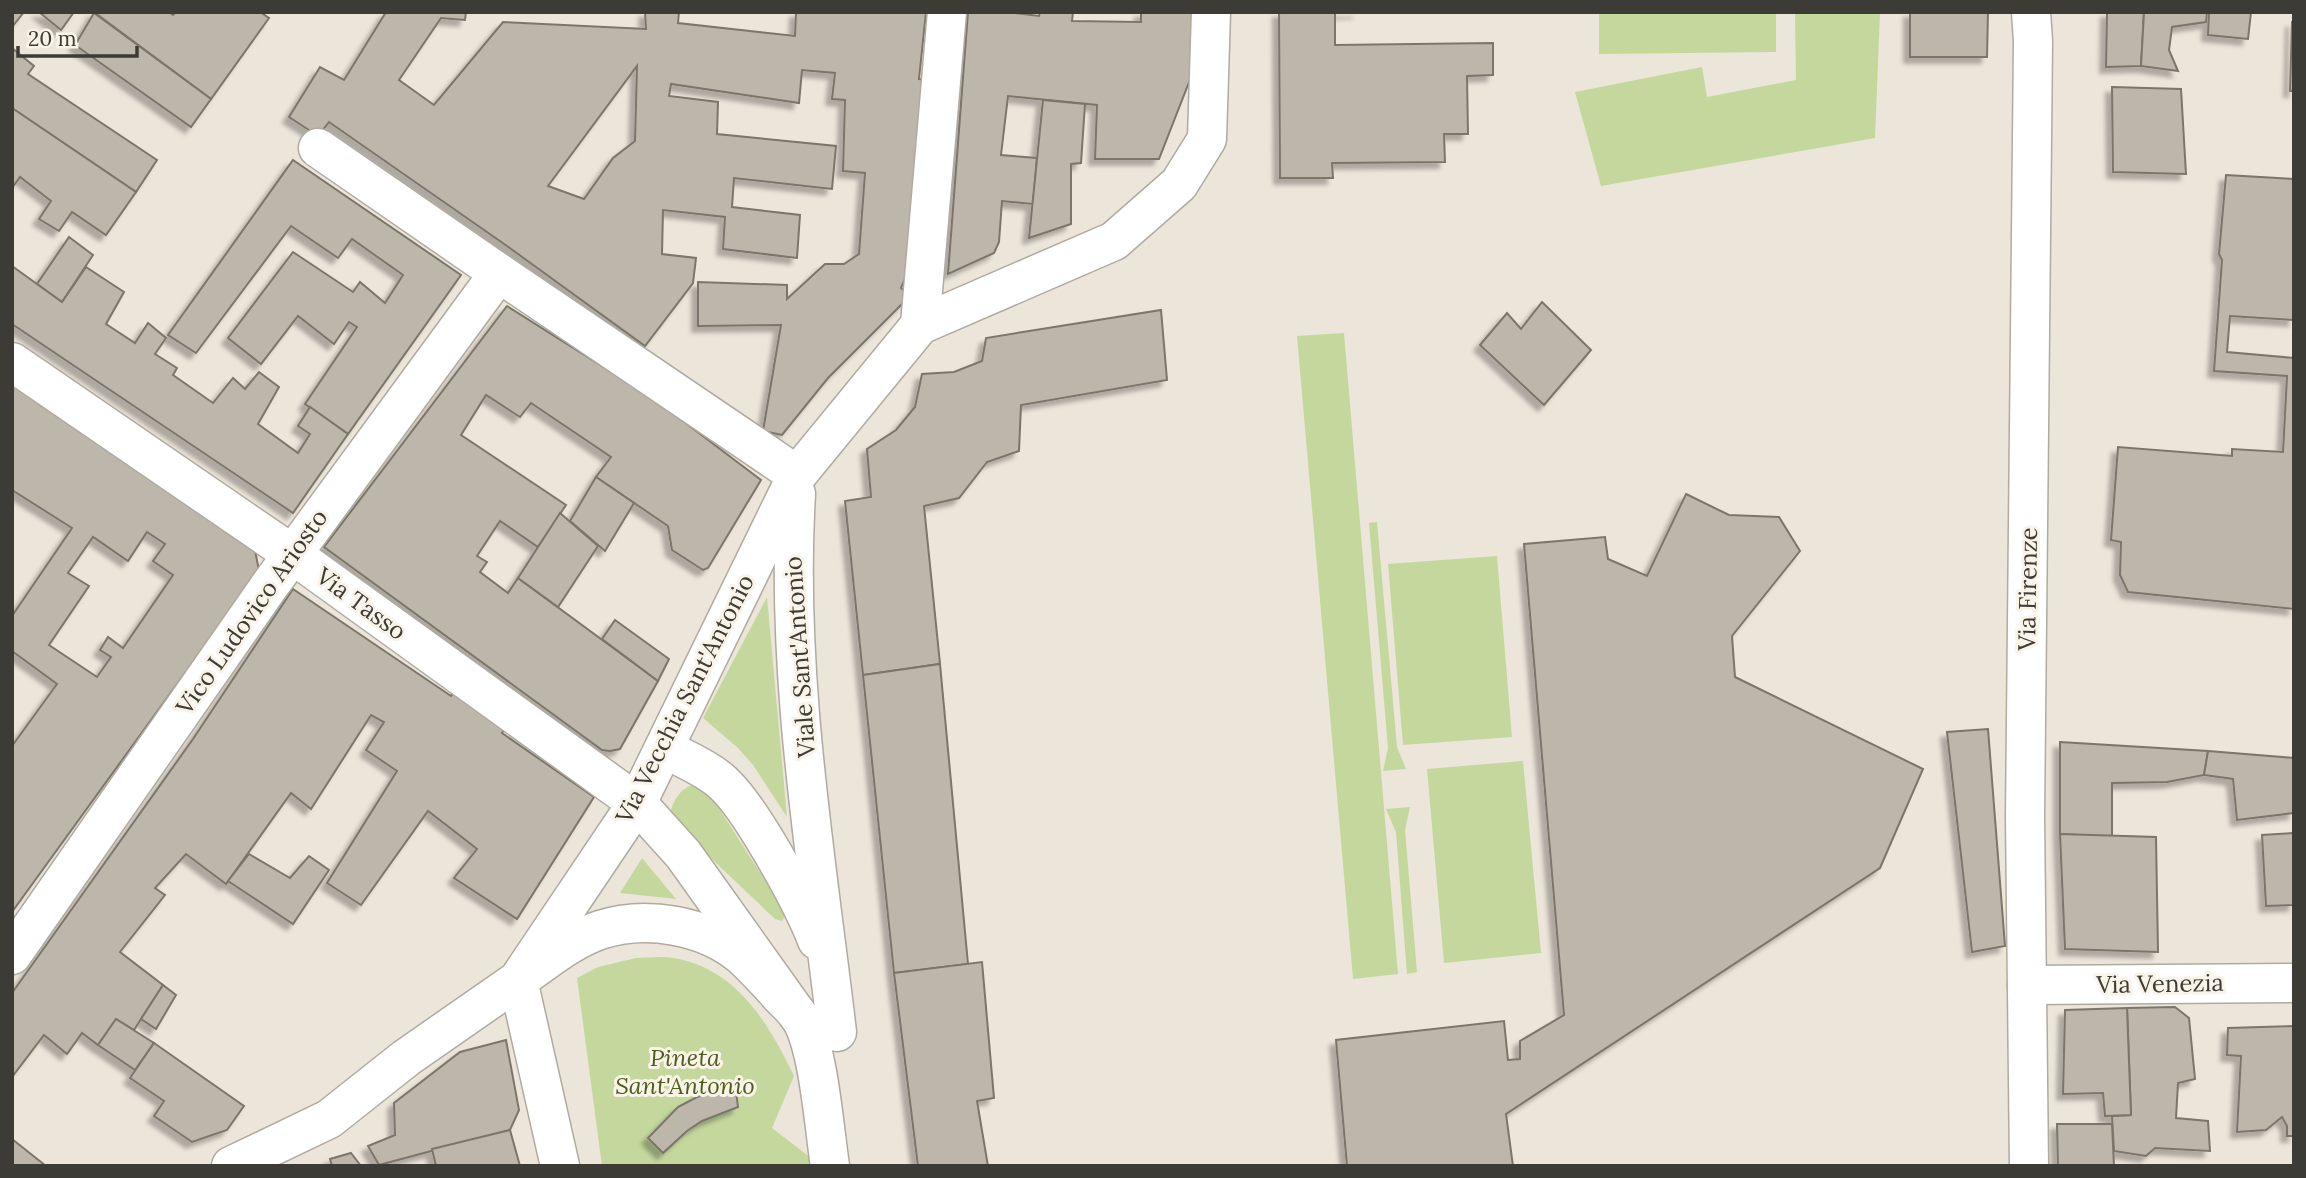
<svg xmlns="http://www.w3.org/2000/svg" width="2306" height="1178" font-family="Lora,serif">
<defs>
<filter id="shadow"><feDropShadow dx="-6" dy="6" stdDeviation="2" flood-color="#0004"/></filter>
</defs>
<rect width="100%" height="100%" fill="#ece5da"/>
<g fill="#c4d89d">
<path d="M1599,12H1776V52L1599,54Z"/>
<path d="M1795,12H1880L1875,138L1601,186L1575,92L1702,67L1707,97L1796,80Z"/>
<path d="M1344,333L1398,974L1353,979L1297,336Z"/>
<path d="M1377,522L1397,747L1406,769L1383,771L1388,748L1369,523Z"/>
<path d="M1497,556L1512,737L1403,745L1388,564Z"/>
<path d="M767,597L787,817L753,765L738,748L703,718Z"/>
<path d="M1523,761L1541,953L1444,963L1427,769Z"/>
<path d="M693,785L706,788L786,913L782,921L775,919L675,824L670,813C673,801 680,788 693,785Z"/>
<path d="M1410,807L1405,830L1417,972L1407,974L1396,832L1386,809Z"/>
<path d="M642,858L676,899L620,893Z"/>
<path d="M636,958C649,958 662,956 674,958C737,969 769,1024 794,1076L772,1128L811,1158L812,1166H602L577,978L598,967Z"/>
</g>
<g fill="#bdb7ab" stroke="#7b756b" stroke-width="2" fill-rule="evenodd" filter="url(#shadow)">
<path d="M12,12H24L12,27Z"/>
<path d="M39,12H74L61,30Z"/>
<path d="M94,12H169L173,15L176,12H260L269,18L211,99Z"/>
<path d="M386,12H466L465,20L441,18L399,80L434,105L503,22L646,29L645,12H679L678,23L795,36L796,12H926L919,79L930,80L911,265L901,288L910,296L828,378L782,435L763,431L781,325L698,326V282L787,285V299L825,264H844L859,254L865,173L843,171L845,100L832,99L835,73L802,70L799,103L671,84L669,96L718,102L717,134L836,146L832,189L734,178L732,207L800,215L797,258L723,249L725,217L663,210L662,254L696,258L693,283L645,346L507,246L329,122L318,136L289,117L320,67L344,80ZM637,66L635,141L613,158L584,199L548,186Z"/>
<path d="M968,12H1008L1039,16L1040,12H1073L1072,21L1141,22V12H1192L1191,77L1159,159H1095L1097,105L1008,96L1001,155L1037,158L1033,204L1002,201L999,242L994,253L948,274Z"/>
<path d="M1279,12H1359L1335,13V45L1493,43V75L1467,76L1468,134H1444L1445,162L1332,163L1333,178H1280Z"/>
<path d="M1910,12H1988L1987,57H1910Z"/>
<path d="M2107,12H2144L2141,66L2106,67Z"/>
<path d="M2144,12H2207L2206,22L2172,27L2169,50L2178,71L2141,66Z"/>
<path d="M2209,12H2251L2248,39L2208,35Z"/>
<path d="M94,13L211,99L191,127L75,45Z"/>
<path d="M2292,22H2294V91H2290Z"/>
<path d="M12,48L34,66L28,74L157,160L136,192L12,108Z"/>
<path d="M2112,87L2181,89L2186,174L2113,172Z"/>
<path d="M1043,100L1085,104L1081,163L1071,164V224L1029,238Z"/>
<path d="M12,108L136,192L106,235L72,212L59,231L39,219L51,201L20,177L12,188Z"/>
<path d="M293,160L461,275L348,434L305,404L357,327L349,322L334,344L298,316L261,364L228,338L293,252L353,292L360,282L385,303L403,275L352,239L338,258L291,226L196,353L168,335Z"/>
<path d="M2226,175L2294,179V320L2230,316L2227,352L2294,358V609L2128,592L2120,575L2121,542L2111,540L2118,447L2232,456V449L2283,452L2287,376L2214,371L2222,260L2219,254Z"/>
<path d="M69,237L93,255L62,302L37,284Z"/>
<path d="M12,266L62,302L86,267L124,292L106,324L135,343L148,323L166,338L155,354L177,368L173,375L213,403L233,378L245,389L259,372L279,387L258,424L298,453L310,434L298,426L310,407L348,434L293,513L12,324Z"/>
<path d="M1542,302L1591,350L1544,405L1480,345L1507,313L1521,329Z"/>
<path d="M507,306L654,399L761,480L708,568L703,570L672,550L668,526L596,477L611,457L531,403L520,417L486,395L461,435L566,505L538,547L500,521L477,556L487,562L480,572L508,593L518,578L658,681L620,749L610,751L602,750L324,547Z"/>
<path d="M1161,310L1167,380L1021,405L1019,451L987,462L959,498L924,506L940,664L863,675L845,501L871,497L867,449L896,430L915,407L922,374L954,372L982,361L986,338Z"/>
<path d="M12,383L255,550L259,571L12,912V746L57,684L12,651V616L72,528L12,490ZM147,532L165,544L153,561L173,575L123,648L108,637L100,650L111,657L97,677L49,645L89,586L68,573L93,537L128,561Z"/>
<path d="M596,477L634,503L605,551L570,521Z"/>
<path d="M1686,494L1729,515L1779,517L1800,551L1732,636L1735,677L1923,769L1880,868L1506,1114L1513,1166H1347L1336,1040L1504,1021L1508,1060L1520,1059V1041L1564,1015L1524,544L1605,537L1608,559L1647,576Z"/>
<path d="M560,513L598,546L558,607L518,578Z"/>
<path d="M293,589L451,696L456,689L506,726L502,733L594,797L517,919L454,878L477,849L428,811L361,905L327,883L397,771L366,750L384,722L371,715L311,809L291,793L226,884L186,854L155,888L165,895L120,952L163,985L134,1030L116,1019L98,1045L82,1033L67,1054L44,1035L12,1077V993L193,739Z"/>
<path d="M615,620L669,659L658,681L602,639Z"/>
<path d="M940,664L968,964L894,973L863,675Z"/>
<path d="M1988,729L2005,946L1972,952L1947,732Z"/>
<path d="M2060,742L2208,751L2204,775L2167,782L2112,783V837L2060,834Z"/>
<path d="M2208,751L2294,758V813L2237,820L2233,779L2204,775Z"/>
<path d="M2294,833V905L2266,906L2262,835Z"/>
<path d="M2060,834L2156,837L2158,952L2065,949Z"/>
<path d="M249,854L290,878L309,856L329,870L293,924L228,881Z"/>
<path d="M982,962L994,1098L977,1101L988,1166H918L894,973Z"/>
<path d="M163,985L176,995L156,1029L141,1019Z"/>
<path d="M2175,1007L2189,1018L2195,1079L2178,1083L2176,1118L2208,1121L2210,1151L2155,1148L2146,1156L2114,1151L2112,1116L2131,1115L2127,1008Z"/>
<path d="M2127,1008L2131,1115L2105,1116L2103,1093L2063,1094L2065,1010Z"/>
<path d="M116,1019L154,1043L135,1070L98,1045Z"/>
<path d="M2294,1026V1136H2287V1126L2282,1117L2266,1130L2237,1132L2241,1056L2227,1055L2228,1028Z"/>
<path d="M506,1040L519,1110L510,1130L379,1165L368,1146L395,1135L394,1103L460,1052Z"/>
<path d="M154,1043L244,1106L227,1130L192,1142L154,1116L164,1101L130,1078Z"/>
<path d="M735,1083L738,1107L702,1121L687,1131L663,1153L648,1138L678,1107L697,1097Z"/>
<path d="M2057,1124H2112L2114,1166H2058Z"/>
<path d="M510,1130L520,1166H436L432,1149Z"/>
<path d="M12,1139L46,1166H12Z"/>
<path d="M351,1153L361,1166H332L330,1159Z"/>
</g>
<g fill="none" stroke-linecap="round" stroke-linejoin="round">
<g stroke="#b1aa9f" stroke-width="41">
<g id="minor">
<path d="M318,148L499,273"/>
<path d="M920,325L947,12"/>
<path d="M12,362L292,554L637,803L683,854L800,1018"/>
<path d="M796,494C785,674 816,854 837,1032"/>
<path d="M665,749C682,758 702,766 717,778C747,799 803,904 817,940"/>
<path d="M12,955L270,585L499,273L797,475"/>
<path d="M2027,985L2294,983"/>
<path d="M231,1166L329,1119L406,1058L518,980L637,803L797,475L920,325L1114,241L1179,184L1207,139L1211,12"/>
<path d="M560,1166L518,980C544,963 570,940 600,930C646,915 705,925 742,956C754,967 765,979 776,991C783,1000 795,1009 801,1019C819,1051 824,1127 830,1166"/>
<path d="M2029,1166L2025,817L2033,41L2031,12"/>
</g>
</g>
<use href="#minor" stroke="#fff" stroke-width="38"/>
</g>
<g text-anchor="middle" stroke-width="6" stroke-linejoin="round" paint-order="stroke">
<g font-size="24" fill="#3d3b36" stroke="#faf3e7">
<text transform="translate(2028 589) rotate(-89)" y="8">Via Firenze</text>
<text transform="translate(361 604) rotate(36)" y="8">Via Tasso</text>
<text transform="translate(252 612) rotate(-55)" y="8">Vico Ludovico Ariosto</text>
<text transform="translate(800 657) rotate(-94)" y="8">Viale Sant'Antonio</text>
<text transform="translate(685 699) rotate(-63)" y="8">Via Vecchia Sant'Antonio</text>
<text transform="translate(2160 984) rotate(-1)" y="8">Via Venezia</text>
</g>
<g font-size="24" font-style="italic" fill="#4d5f1f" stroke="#faf3e7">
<text x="685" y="1066">Pineta<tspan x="685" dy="28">Sant'Antonio</tspan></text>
</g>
</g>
<rect width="2306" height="1178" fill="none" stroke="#3d3b36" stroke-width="28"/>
<path d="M18 46v10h119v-10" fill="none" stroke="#3d3b36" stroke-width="3.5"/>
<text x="28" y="46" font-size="21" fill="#3d3b36" stroke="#faf3e7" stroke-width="5" paint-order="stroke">20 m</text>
</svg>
